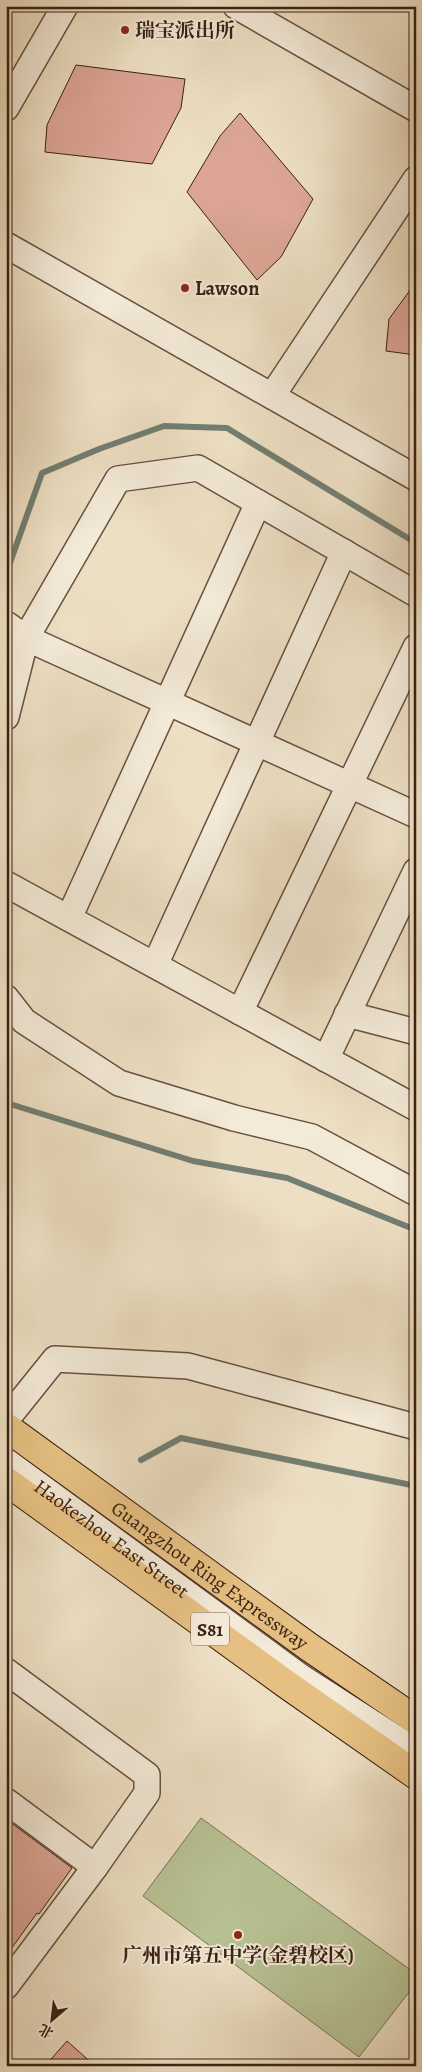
<svg xmlns="http://www.w3.org/2000/svg" width="422" height="2072" font-family="Alegreya,'Noto Serif SC',serif">
<rect width="100%" height="100%" fill="#eddfc3"/>
<filter id="stains"><feTurbulence type="fractalNoise" baseFrequency=".004" numOctaves="4"/><feColorMatrix values="0 0 0 0 .2 0 0 0 0 .09 0 0 0 0 .02 0 0 0 .5 -.17"/></filter>
<radialGradient id="worn" r=".72"><stop offset=".6" stop-color="#630" stop-opacity="0"/><stop offset="1" stop-color="#630" stop-opacity=".3"/></radialGradient>
<path fill="#b8c294" stroke="#7a7154" d="M201,1818L416,1974V1983L359,2057L143,1896Z"/>
<g fill="none" stroke-linecap="round" stroke-linejoin="round">
<g stroke="#737e72" stroke-width="6">
<path d="M6,574L42,473L99,449L164,426L227,428L416,543"/>
<path d="M6,1100L10,1104L193,1161L287,1178L416,1230"/>
<path d="M141,1460L181,1438L416,1486"/>
</g>
</g>
<g fill="#dca595" stroke="#3b2013">
<path d="M76,65L185,79L181,108L152,164L45,152L47,125Z"/>
<path d="M240,113L313,199L281,257L257,280L187,192L220,136Z"/>
<path d="M416,282V355L386,351L389,319Z"/>
<path d="M6,1819L72,1868L39,1914L37,1913L6,1956Z"/>
<path d="M67,2041L95,2066H45Z"/>
</g>
<g fill="none" stroke-linecap="round" stroke-linejoin="round">
<g stroke="#68503f" stroke-width="28">
<g id="minor">
<path d="M236,6L416,109"/>
<path d="M6,108L65,6"/>
<path d="M6,245L416,478"/>
<path d="M272,396L416,179"/>
<path d="M6,624L26,638L416,815"/>
<path d="M6,717L26,638L118,479L198,468L416,594"/>
<path d="M6,884L416,1108"/>
<path d="M69,918L258,503"/>
<path d="M155,965L344,552"/>
<path d="M6,998L24,1021L119,1083L234,1118L312,1137L416,1193"/>
<path d="M240,1012L416,647"/>
<path d="M347,1014L416,1032"/>
<path d="M326,1059L416,871"/>
<path d="M6,1420L55,1359L188,1366L416,1427"/>
<path id="s1" d="M6,1461L301,1677L416,1751"/>
<path d="M6,1671L147,1775V1793L95,1867L6,1986"/>
<path d="M6,1801L95,1867"/>
</g>
</g>
<g stroke="#3b2013" stroke-width="30">
<g id="highway">
<path id="s2" d="M6,1427L309,1647L416,1720"/>
<path d="M6,1481L286,1684L416,1775"/>
</g>
</g>
<use href="#minor" stroke="#f3ead8" stroke-width="25"/>
<use href="#highway" stroke="#e6c082" stroke-width="28"/>
</g>
<g fill="#8f2418" stroke="#f3ead8" stroke-width="2">
<circle cx="125" cy="30" r="5"/>
<circle cx="185" cy="288" r="5"/>
<circle cx="238" cy="1935" r="5"/>
</g>
<g text-anchor="middle" stroke-width="4" stroke-linejoin="round" paint-order="stroke">
<rect fill="#f3ead8" stroke="#725d4e" stroke-width="1" x="191" y="1612.5" width="38" height="33" rx="4"/>
<g font-size="19" font-weight="bold" fill="#3b2013">
<text x="210" y="1636">S81</text>
</g>
<g font-size="20" font-weight="bold" fill="#3b2013" stroke="#f3ead8" text-anchor="start">
<text x="135" y="37">瑞宝派出所</text>
<text x="195" y="295">Lawson</text>
<text x="238" y="1962" text-anchor="middle">广州市第五中学(金碧校区)</text>
</g>
<g font-size="20" fill="#3b2013" stroke="#f3ead8">
<text dy="7" stroke="none"><textPath href="#s1" startOffset="131">Haokezhou East Street</textPath></text>
<text dy="7" stroke="none"><textPath href="#s2" startOffset="252">Guangzhou Ring Expressway</textPath></text>
</g>
</g>
<rect width="422" height="2072" fill="none" stroke="#eddfc3" stroke-width="25"/>
<rect x="8" y="8" width="407" height="2057" fill="none" stroke="#3b2013" stroke-width="2.5"/>
<rect x="12" y="12" width="397" height="2047" fill="none" stroke="#3b2013"/>
<g transform="translate(52 2020) rotate(208)" stroke="#f3ead8" stroke-width="4" paint-order="stroke">
<path d="M0-4L9 19L0 12L-9 19Z" fill="#3b2013"/>
<text y="-8" font-size="14" font-weight="bold" text-anchor="middle" fill="#3b2013">北</text>
</g>
<rect width="100%" height="100%" filter="url(#stains)"/>
<rect width="100%" height="100%" fill="url(#worn)"/>
</svg>
